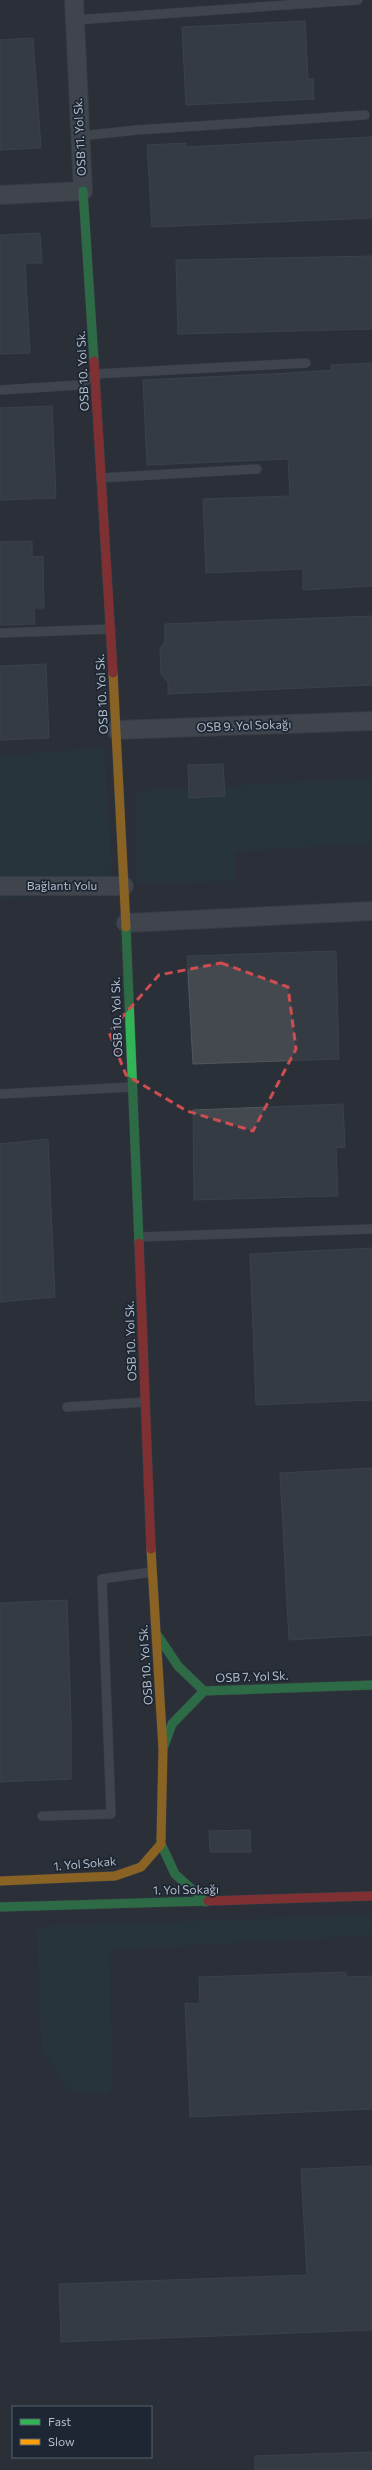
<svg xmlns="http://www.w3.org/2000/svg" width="372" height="2470" font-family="Commissioner,sans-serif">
<rect width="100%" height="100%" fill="#2a3038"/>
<g fill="#273a3e">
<path d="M104,748L112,870H100L110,871L112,897L97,895L0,898V756Z"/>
<path d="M372,778V843L235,851L236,881L137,883V791Z"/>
<path d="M372,1915V1935L109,1950L113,2086L107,2095L69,2090L42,2049L37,1931L46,1926Z"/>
</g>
<g fill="#444950" stroke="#52575f">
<path d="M305,21L308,79H313L314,99L186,105L182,27Z"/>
<path d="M33,38L41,148L0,150V40Z"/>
<path d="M372,137V218L152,227L147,145L186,143V147Z"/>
<path d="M40,233L42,263H25L30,353L0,354V235Z"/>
<path d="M372,256V329L178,334L176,260Z"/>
<path d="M372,363V586L303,590V569L206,573L203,499L290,496L288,459L147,465L143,380L289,373L331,370V365Z"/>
<path d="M52,406L56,498L0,500V408Z"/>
<path d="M32,541V557L43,556L44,608H34L35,624L0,625V542Z"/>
<path d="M372,616V685L168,694V682L161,674L160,649L165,641V624Z"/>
<path d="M46,664L49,738L0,740V666Z"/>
<path d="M223,764L225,796L189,798L188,765Z"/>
<path d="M336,951L339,1059L193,1064L187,956Z"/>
<path d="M343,1104L345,1147L336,1148L338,1196L194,1200L193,1110Z"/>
<path d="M48,1139L55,1297L0,1302V1144Z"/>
<path d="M372,1248V1400L256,1405L250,1254Z"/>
<path d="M372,1468V1635L289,1640L280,1473Z"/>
<path d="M67,1600L71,1721V1779L0,1782V1603Z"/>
<path d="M250,1830L251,1852H210L209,1831Z"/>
<path d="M346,1972L347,1977L372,1976V2109L190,2117L185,2003L200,2004L199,1977Z"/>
<path d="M372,2166V2330L61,2342L59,2284L307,2275L301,2169Z"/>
<path d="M372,2452V2470H255V2456Z"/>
</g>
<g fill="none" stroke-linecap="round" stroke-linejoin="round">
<g stroke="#484c53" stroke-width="10">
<g id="lane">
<path d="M75,20L358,0"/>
<path d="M80,136L137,130L365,115"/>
<path d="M0,390L80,385L95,374L306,363"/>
<path d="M101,478L257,469"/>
<path d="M0,633L111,629"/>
<path d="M0,1094L132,1087"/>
<path d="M139,1237L372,1229"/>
<path d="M67,1407L145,1402"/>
<path d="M42,1816L111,1814L102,1579L152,1572"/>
</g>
</g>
<g stroke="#484c53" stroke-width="20">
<g id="street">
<path d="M0,195L83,191L74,0"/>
<path d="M116,730L372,721"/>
<path d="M0,886H124"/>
<path d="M126,923L372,911"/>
</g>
</g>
<g stroke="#484c53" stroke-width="10">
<g id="fast">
<path d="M83,191L94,361"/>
<path d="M126,927L139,1243"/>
<path d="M158,1636L178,1666L204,1691"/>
<path d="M164,1746L172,1724L204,1691L372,1685"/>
<path d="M161,1839V1844L175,1874L206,1902"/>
<path d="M0,1907L208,1901"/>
</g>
</g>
<g stroke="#484c53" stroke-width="10">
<g id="slow">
<path d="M113,673L126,927"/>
<path d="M151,1549L163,1749L161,1839"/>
<path d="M0,1881L115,1876L141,1867L161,1844"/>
</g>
</g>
<g stroke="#484c53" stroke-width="10">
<g id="jam">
<path d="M94,361L113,673"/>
<path d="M139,1243L151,1549"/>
<path d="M208,1901L372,1896"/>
</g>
</g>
<use href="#lane" stroke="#5a5e66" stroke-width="9"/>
<use href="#street" stroke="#5a5e66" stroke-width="18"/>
<use href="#fast" stroke="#30b455" stroke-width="9"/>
<use href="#slow" stroke="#ff9f0a" stroke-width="9"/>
<use href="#jam" stroke="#e5322d" stroke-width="9"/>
</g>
<path d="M0 0H372V2470H0ZM221,963L288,987L296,1049L253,1131L187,1111L126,1075L109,1032L159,975Z" fill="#2a3038" fill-opacity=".55" fill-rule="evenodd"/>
<path fill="none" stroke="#ce4d50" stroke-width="3" stroke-dasharray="8 5" stroke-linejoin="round" d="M221,963L288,987L296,1049L253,1131L187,1111L126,1075L109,1032L159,975Z"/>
<g text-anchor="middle" stroke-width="3.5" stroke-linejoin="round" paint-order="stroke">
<g font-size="12" fill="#b4bcc9" stroke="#1d2633">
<text transform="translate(80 137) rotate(-93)" y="4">OSB 11. Yol Sk.</text>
<text transform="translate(83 371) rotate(-93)" y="4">OSB 10. Yol Sk.</text>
<text transform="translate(102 694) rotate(-93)" y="4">OSB 10. Yol Sk.</text>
<text transform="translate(244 726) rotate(-2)" y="4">OSB 9. Yol Sokağı</text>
<text x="62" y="890">Bağlantı Yolu</text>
<text transform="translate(117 1017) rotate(-92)" y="4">OSB 10. Yol Sk.</text>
<text transform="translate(131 1341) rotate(-92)" y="4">OSB 10. Yol Sk.</text>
<text transform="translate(146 1665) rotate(-94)" y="4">OSB 10. Yol Sk.</text>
<text transform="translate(252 1677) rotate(-2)" y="4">OSB 7. Yol Sk.</text>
<text transform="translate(85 1864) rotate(-5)" y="4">1. Yol Sokak</text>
<text transform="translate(186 1890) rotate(-1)" y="4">1. Yol Sokağı</text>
</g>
</g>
<rect x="12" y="2406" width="140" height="52" fill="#1d2633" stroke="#59626f"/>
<rect x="20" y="2419" width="20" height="6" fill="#30b455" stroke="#59626f"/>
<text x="48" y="2426" font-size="12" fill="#b4bcc9">Fast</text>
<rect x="20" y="2439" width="20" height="6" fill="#ff9f0a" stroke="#59626f"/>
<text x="48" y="2446" font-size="12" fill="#b4bcc9">Slow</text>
</svg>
